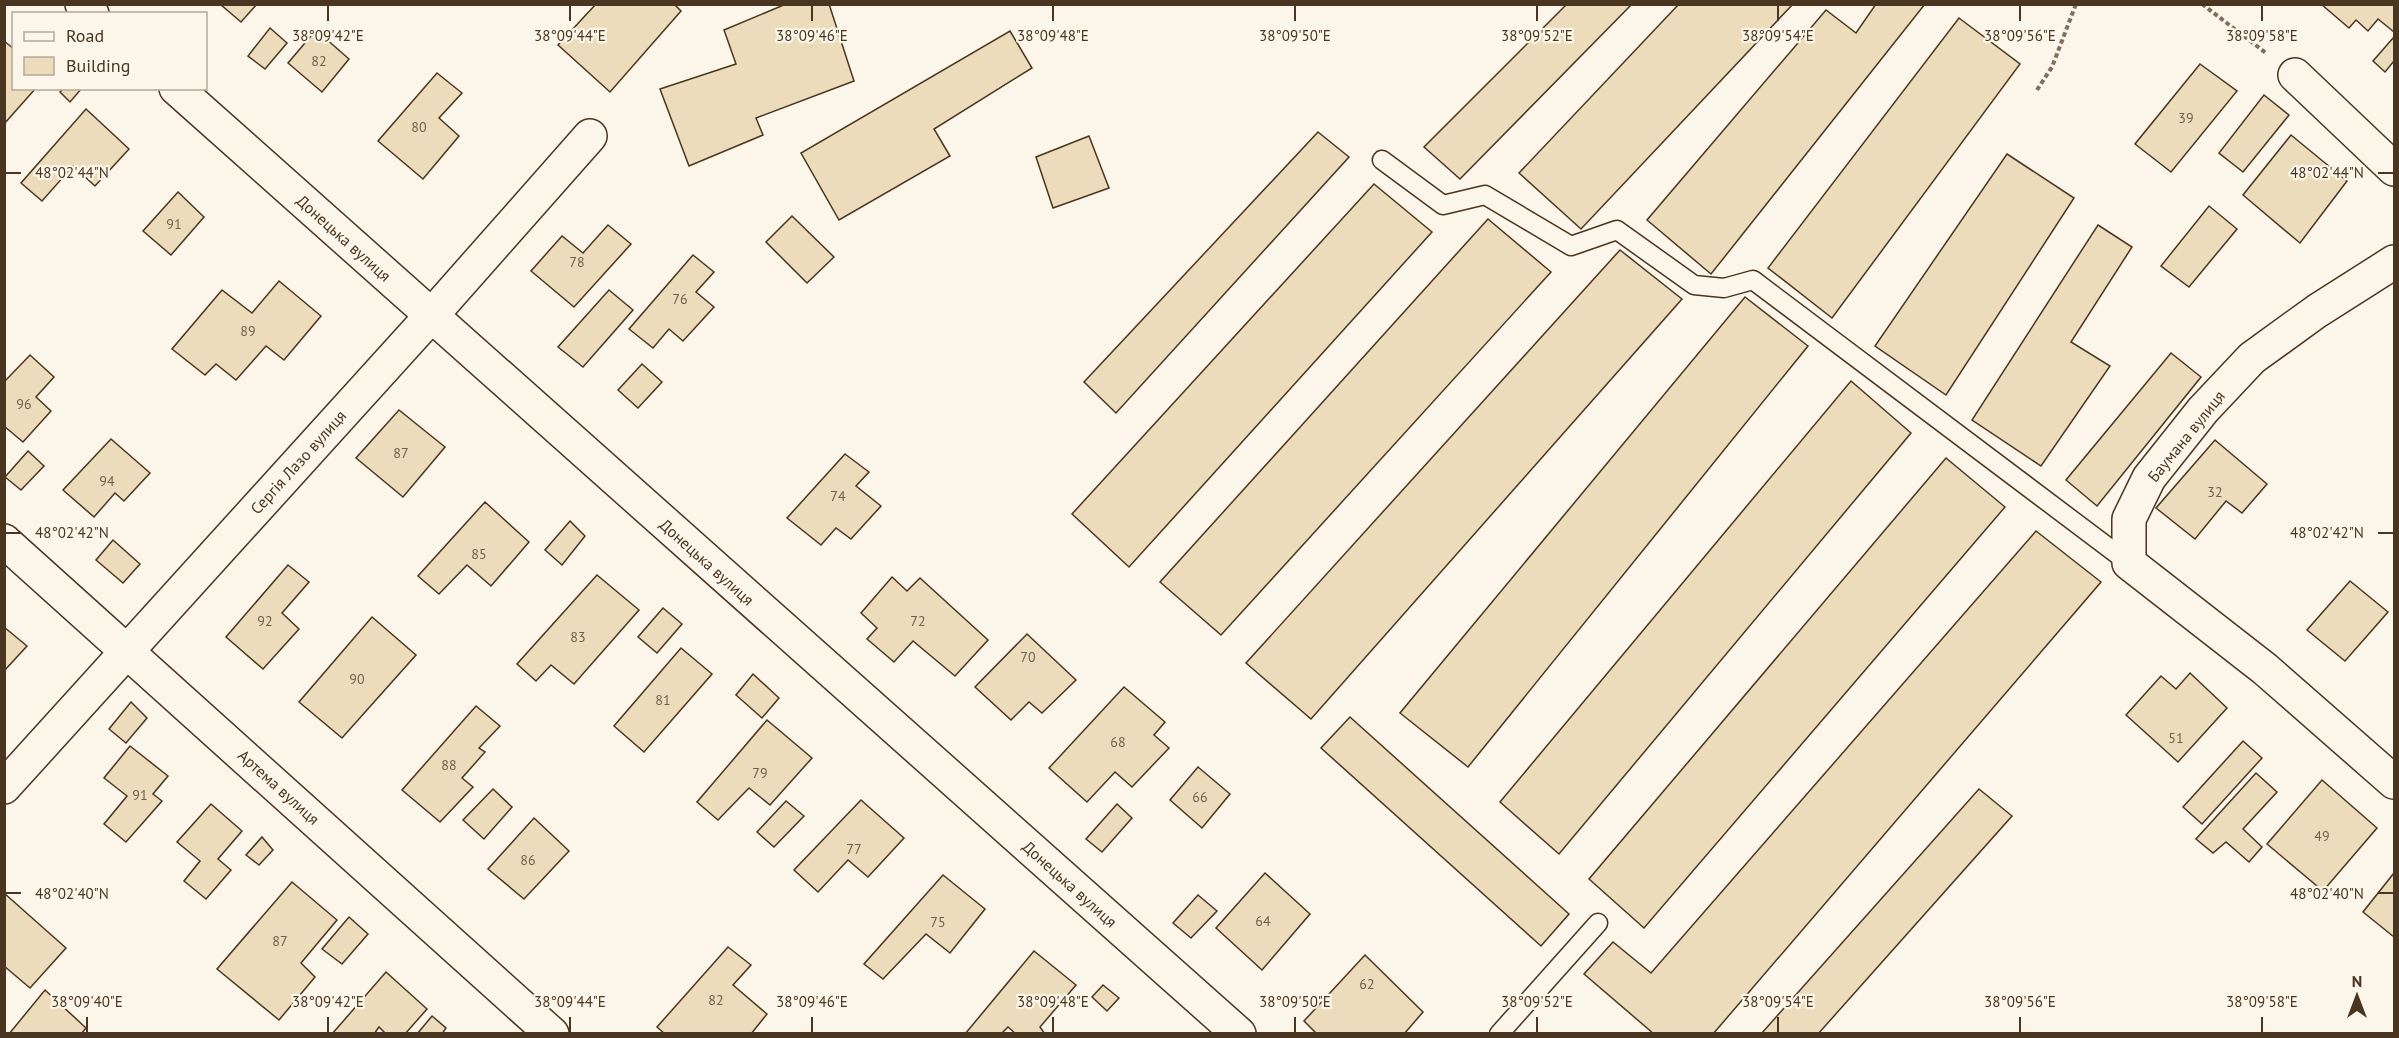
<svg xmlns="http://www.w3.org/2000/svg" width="2399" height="1038" font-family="'PT Sans',sans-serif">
<rect width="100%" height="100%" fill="#fbf6e9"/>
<g fill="#ecdcbc" stroke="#4a3520" stroke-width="1.5">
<path d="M220,4H257L241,22Z"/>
<path d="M596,4H674L681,11L610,92L558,45Z"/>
<path d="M786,4H829L854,81L756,118L763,135L689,166L660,89L736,64L724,30Z"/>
<path d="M1567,4H1632L1460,179L1424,147Z"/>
<path d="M1679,4H1793L1581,229L1519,173Z"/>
<path d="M1876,4H1925L1711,274L1647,220L1826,10L1856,33Z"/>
<path d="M2321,4H2394V32L2378,19L2368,31L2356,20L2349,28Z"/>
<path d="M1959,18L2020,64L1832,318L1768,268Z"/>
<path d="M270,28L287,43L265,69L248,56Z"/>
<path d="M316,30L349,59L322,92L288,63Z"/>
<path d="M1010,31L1032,68L934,129L950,156L839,220L801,153Z"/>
<path d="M2394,37V61L2385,72L2373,61Z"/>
<path d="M4,41L14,49V88H36L4,124Z"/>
<path d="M2200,64L2237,91L2171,172L2135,144Z"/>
<path d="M437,73L462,93L439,118L459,136L423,179L378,141Z"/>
<path d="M64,88H82L70,102L60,92Z"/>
<path d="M2264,95L2289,115L2243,172L2219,153Z"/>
<path d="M86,109L129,149L95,186L73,166L42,201L21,183Z"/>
<path d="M1318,132L1349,157L1116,413L1084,382Z"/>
<path d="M2291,135L2347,181L2300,243L2243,195Z"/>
<path d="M1089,136L1109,188L1053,208L1036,157Z"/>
<path d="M2007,154L2074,198L1946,395L1875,346Z"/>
<path d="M1374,184L1432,232L1129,567L1072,514Z"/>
<path d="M178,192L204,217L171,255L143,231Z"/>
<path d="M2209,206L2237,229L2189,287L2161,266Z"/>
<path d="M792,216L834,257L807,283L766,242Z"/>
<path d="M1488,219L1551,272L1221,635L1160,582Z"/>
<path d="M608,225L631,244L574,307L531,271L562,236L583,253Z"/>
<path d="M2098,225L2132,247L2071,342L2110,366L2041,466L1972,420Z"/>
<path d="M1620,250L1682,299L1311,719L1246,663Z"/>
<path d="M693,255L714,272L696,292L714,307L683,341L669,329L653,348L629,329Z"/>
<path d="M279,281L321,316L284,360L266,346L236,380L216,364L205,375L172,349L222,290L252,313Z"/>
<path d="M609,290L633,310L583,367L558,347Z"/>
<path d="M1745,297L1808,346L1468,767L1400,713Z"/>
<path d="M2171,353L2201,377L2097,506L2066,480Z"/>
<path d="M30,355L54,377L36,397L51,411L23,442L4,426V382Z"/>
<path d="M642,364L662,382L638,408L618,390Z"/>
<path d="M1851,381L1911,433L1559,854L1500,802Z"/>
<path d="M399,410L445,447L403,497L356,458Z"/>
<path d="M111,439L150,473L124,501L115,493L94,517L63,490Z"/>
<path d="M2215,440L2267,484L2242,513L2226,501L2195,539L2156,508Z"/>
<path d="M28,451L44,466L21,490L5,477Z"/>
<path d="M845,454L869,472L856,486L881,506L851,539L836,528L821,545L787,518Z"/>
<path d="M1946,458L2005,507L1644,928L1589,879Z"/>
<path d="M485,502L529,542L491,586L467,565L439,594L418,576Z"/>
<path d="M570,521L585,536L562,565L545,550Z"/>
<path d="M2036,531L2101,582L1713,1034H1654L1584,974L1613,942L1651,973Z"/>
<path d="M113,540L140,564L123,583L96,560Z"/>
<path d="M288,565L309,582L282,613L299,629L263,669L226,637Z"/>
<path d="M597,575L639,610L574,684L551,665L536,681L517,664Z"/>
<path d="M892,577L907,591L920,578L988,640L955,676L913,641L894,662L867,639L877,628L861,613Z"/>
<path d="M2350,581L2388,612L2345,661L2307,630Z"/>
<path d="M663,608L682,624L657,653L638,637Z"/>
<path d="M372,617L416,655L342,738L299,702Z"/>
<path d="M4,627L27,646L4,671Z"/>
<path d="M1027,634L1076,680L1042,713L1029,702L1011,720L975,687Z"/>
<path d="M681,648L712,674L644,752L614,726Z"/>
<path d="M2190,673L2227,708L2178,762L2126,715L2161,676L2176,689Z"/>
<path d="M753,674L779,698L762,718L736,695Z"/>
<path d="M1124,687L1165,722L1154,735L1169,748L1132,787L1115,772L1087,802L1049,768Z"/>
<path d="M131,702L147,718L126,743L109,729Z"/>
<path d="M476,706L500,726L479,748L485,752L462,778L473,787L440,822L402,790Z"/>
<path d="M1350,717L1569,914L1541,946L1321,748Z"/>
<path d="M767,720L812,758L770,805L749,788L718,820L697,802Z"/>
<path d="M2243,741L2262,758L2202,824L2183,807Z"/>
<path d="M130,746L168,776L153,794L162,801L126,842L104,824L127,796L104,778Z"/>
<path d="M1198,767L1230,794L1202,828L1170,800Z"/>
<path d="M2256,773L2277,792L2243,829L2262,847L2249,862L2226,842L2213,853L2196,839Z"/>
<path d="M2322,780L2377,828L2323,891L2267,844Z"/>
<path d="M493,789L512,807L484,839L463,820Z"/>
<path d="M1979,789L2012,816L1818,1034H1761Z"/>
<path d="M861,800L904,838L868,877L848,860L818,892L794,870Z"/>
<path d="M786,801L804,816L774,847L757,832Z"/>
<path d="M211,804L242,831L218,859L231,870L206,899L184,881L200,861L177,842Z"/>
<path d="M1117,804L1132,818L1102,852L1086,839Z"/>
<path d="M534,818L569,851L524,899L488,869Z"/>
<path d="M262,837L273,850L259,865L246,855Z"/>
<path d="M1265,873L1310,914L1262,970L1216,928Z"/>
<path d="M2394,873V937L2363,912Z"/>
<path d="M943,875L985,909L950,953L926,934L883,979L864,964Z"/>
<path d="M292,882L337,920L301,963L315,977L279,1020L217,969Z"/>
<path d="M4,893L66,948L30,988L4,966Z"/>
<path d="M1198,895L1217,911L1191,938L1173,923Z"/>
<path d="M349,917L368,934L342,964L322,949Z"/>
<path d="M728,947L751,965L733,985L767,1014L751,1034H665L657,1027Z"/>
<path d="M1034,951L1076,985L1040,1027L1045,1034H1016L1008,1027L1001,1034H965Z"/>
<path d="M1365,955L1423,1012L1404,1034H1317L1304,1021Z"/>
<path d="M386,972L427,1009L405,1034H386L379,1027L374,1034H332Z"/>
<path d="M1103,985L1119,998L1107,1011L1092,997Z"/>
<path d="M45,990L86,1028L81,1034H9Z"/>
<path d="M432,1016L446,1028L442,1034H417Z"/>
</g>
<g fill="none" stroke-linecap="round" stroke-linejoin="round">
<g stroke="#4a3520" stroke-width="21">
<g id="lane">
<path d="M1382,160L1443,205L1485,195L1571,246L1617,230L1694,285L1724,288L1753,280L2129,563"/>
<path d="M1499,1034L1598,923"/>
</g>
</g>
<g stroke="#4a3520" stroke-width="36">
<g id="street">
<path d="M82,4L92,14"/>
<path d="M2295,75L2394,169"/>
<path d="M176,88L1239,1034"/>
<path d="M2394,262L2317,311L2252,358L2203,410L2149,478L2129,519V563L2265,669L2394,782"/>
<path d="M4,541L552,1034"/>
<path d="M4,787L431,316L590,136"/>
</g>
</g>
<g stroke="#7f6f5c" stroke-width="4" stroke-dasharray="4.5 3" stroke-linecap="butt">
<path d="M2202,4L2266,53"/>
<path d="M2037,90L2052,67L2076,4"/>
</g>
<use href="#lane" stroke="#fbf6e9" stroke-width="18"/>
<use href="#street" stroke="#fbf6e9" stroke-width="33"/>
</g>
<path fill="none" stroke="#4a3520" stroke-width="2" d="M328,6V21M570,6V21M812,6V21M1053,6V21M1295,6V21M1537,6V21M1778,6V21M2020,6V21M2262,6V21M6,173H21M2378,173H2393M6,533H21M2378,533H2393M6,893H21M2378,893H2393M87,1017V1032M328,1017V1032M570,1017V1032M812,1017V1032M1053,1017V1032M1295,1017V1032M1537,1017V1032M1778,1017V1032M2020,1017V1032M2262,1017V1032"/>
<g text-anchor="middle" stroke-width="4.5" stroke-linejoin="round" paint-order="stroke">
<g font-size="14" fill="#725f47">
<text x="319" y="66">82</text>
<text x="2186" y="123">39</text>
<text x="419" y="132">80</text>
<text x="174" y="229">91</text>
<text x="577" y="267">78</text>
<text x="680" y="304">76</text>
<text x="248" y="336">89</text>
<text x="24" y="409">96</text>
<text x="401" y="458">87</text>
<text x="107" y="486">94</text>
<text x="2215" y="497">32</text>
<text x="838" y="501">74</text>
<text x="479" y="559">85</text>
<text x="265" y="626">92</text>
<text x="918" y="626">72</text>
<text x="578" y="642">83</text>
<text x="1028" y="662">70</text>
<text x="357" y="684">90</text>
<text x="663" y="705">81</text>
<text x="2176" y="743">51</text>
<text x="1118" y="747">68</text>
<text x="449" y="770">88</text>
<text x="760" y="778">79</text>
<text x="140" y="800">91</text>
<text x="1200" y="802">66</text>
<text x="2322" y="841">49</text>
<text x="854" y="854">77</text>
<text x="528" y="865">86</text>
<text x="1263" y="926">64</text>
<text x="938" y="927">75</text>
<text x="280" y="946">87</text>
<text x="1367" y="989">62</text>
<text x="716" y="1005">82</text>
</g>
<g font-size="16" fill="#4a3520" stroke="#fbf6e9">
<text transform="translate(344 238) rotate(42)" y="6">Донецька вулиця</text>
<text transform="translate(2186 436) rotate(-51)" y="6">Баумана вулиця</text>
<text transform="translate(298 462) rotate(-48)" y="6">Сергія Лазо вулиця</text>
<text transform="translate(707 562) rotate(42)" y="6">Донецька вулиця</text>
<text transform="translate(279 787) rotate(42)" y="6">Артема вулиця</text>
<text transform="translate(1070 884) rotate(42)" y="6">Донецька вулиця</text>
</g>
</g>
<g font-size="15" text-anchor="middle" fill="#4a3520" stroke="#fbf6e9" stroke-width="4.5" stroke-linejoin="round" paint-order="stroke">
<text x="328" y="41">38°09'42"E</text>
<text x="570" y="41">38°09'44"E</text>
<text x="812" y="41">38°09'46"E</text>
<text x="1053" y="41">38°09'48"E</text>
<text x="1295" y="41">38°09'50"E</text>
<text x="1537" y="41">38°09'52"E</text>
<text x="1778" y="41">38°09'54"E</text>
<text x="2020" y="41">38°09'56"E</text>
<text x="2262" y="41">38°09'58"E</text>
<text x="72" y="178">48°02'44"N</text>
<text x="2327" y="178">48°02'44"N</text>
<text x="72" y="538">48°02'42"N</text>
<text x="2327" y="538">48°02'42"N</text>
<text x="72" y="899">48°02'40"N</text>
<text x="2327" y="899">48°02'40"N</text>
<text x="87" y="1007">38°09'40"E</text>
<text x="328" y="1007">38°09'42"E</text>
<text x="570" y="1007">38°09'44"E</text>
<text x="812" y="1007">38°09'46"E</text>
<text x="1053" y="1007">38°09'48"E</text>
<text x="1295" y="1007">38°09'50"E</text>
<text x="1537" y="1007">38°09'52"E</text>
<text x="1778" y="1007">38°09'54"E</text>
<text x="2020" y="1007">38°09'56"E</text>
<text x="2262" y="1007">38°09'58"E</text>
</g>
<rect width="2399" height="1038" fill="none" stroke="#4a3520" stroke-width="12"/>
<rect x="12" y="12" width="195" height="78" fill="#fbf6e9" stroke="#b4a999" stroke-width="1.5"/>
<rect x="24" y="32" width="30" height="9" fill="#fbf6e9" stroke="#b4a999" stroke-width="1.5"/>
<text x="66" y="42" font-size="18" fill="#4a3520">Road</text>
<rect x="24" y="57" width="30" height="18" fill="#ecdcbc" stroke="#b4a999" stroke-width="1.5"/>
<text x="66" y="72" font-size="18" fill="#4a3520">Building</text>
<g transform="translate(2357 996)" stroke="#fbf6e9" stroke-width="4.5" paint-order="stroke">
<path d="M0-4.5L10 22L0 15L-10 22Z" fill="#4a3520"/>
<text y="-9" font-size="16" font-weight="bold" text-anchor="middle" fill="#4a3520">N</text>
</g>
</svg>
